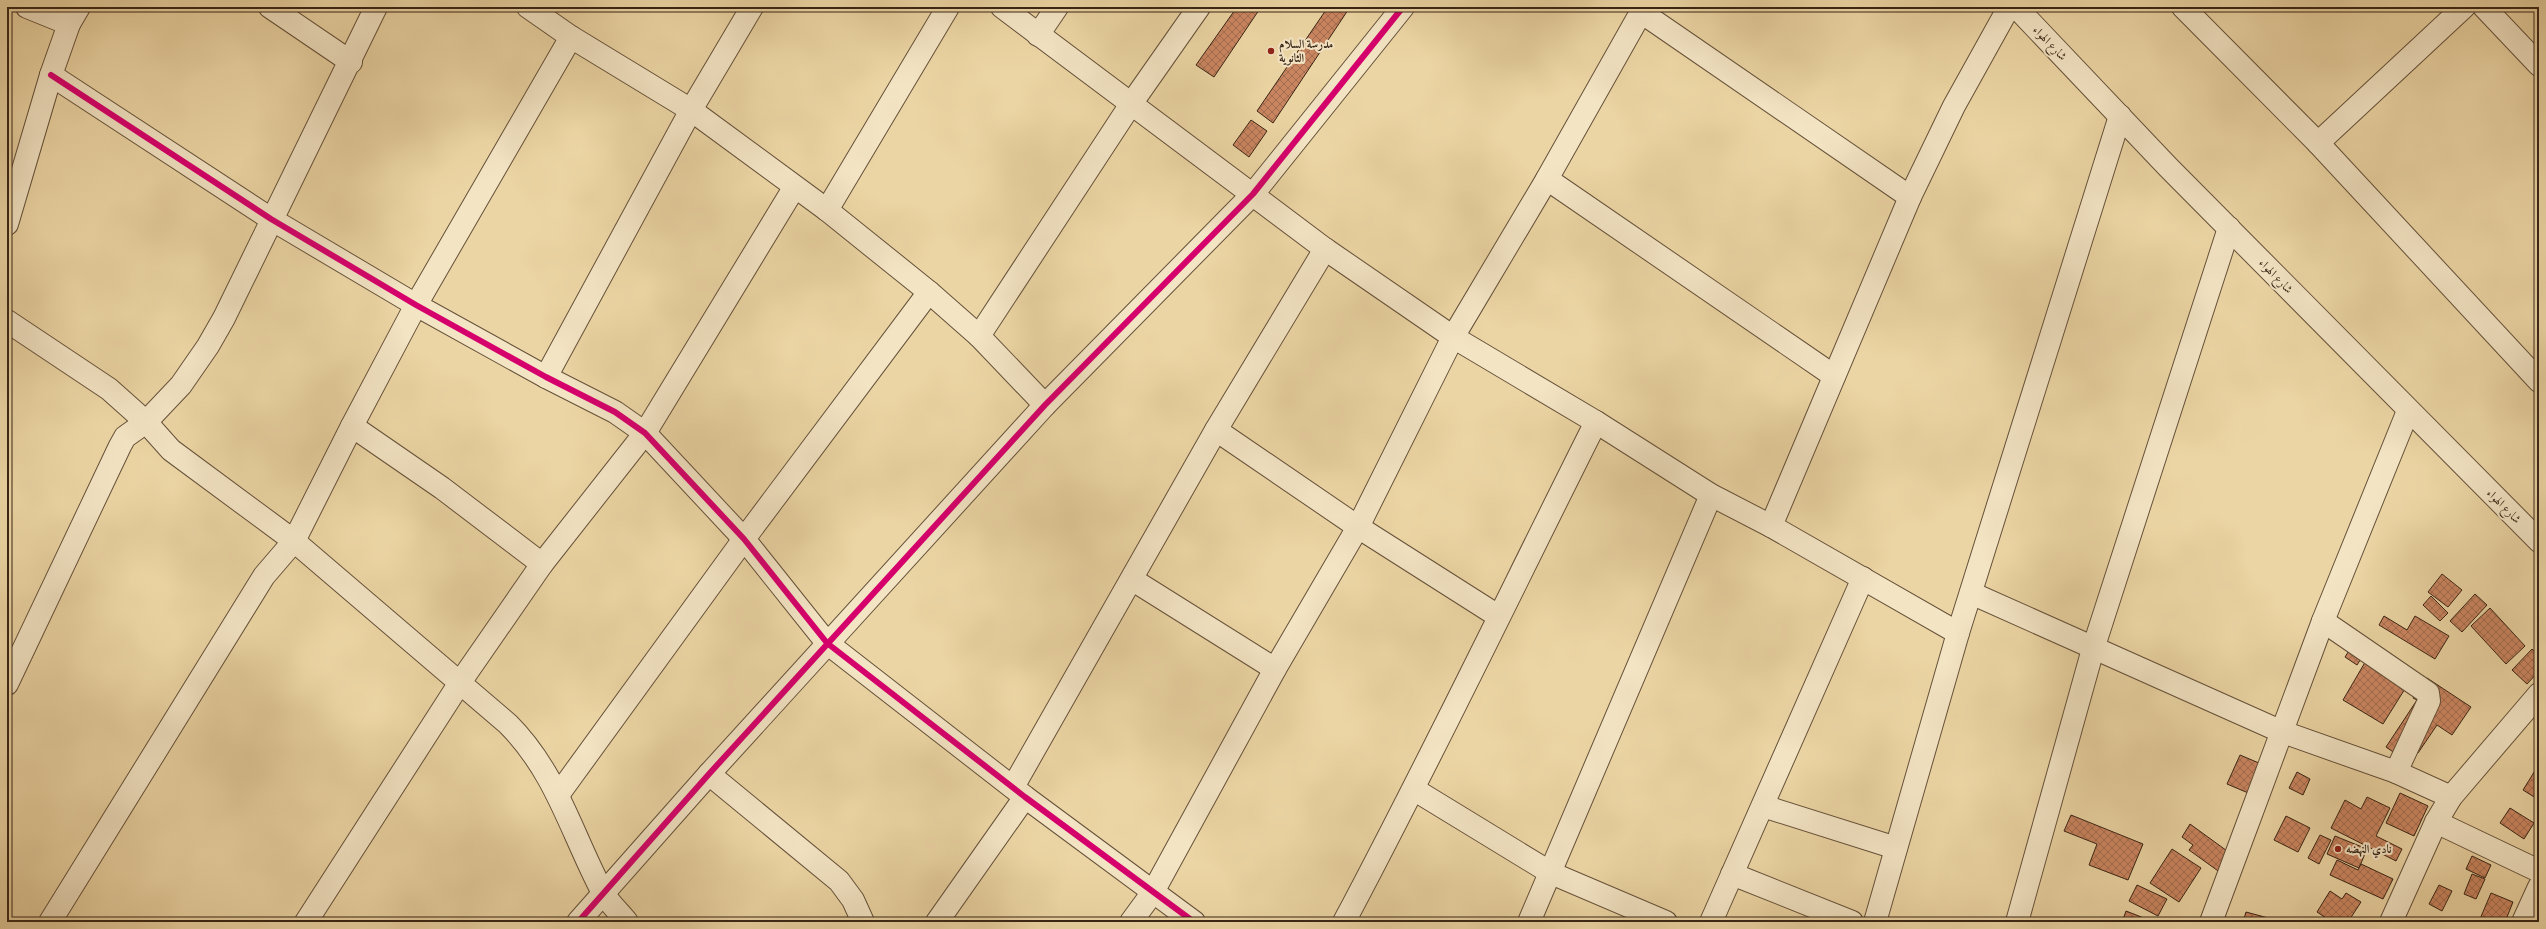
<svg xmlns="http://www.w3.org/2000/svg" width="2546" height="929" font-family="'IM FELL DW Pica',Amiri,serif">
<defs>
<pattern id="building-cross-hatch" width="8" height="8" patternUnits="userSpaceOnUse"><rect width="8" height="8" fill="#ca8661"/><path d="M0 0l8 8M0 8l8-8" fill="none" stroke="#a56d4f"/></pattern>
</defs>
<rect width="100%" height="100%" fill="#ecd5a4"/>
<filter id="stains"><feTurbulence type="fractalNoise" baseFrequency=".005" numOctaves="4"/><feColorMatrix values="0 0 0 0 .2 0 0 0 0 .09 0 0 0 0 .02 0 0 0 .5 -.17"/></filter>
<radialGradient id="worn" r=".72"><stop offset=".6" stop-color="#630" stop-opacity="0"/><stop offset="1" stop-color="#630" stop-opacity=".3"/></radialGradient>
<g fill="url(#building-cross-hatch)" stroke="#382516">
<path d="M1237,7H1261L1214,77L1196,65Z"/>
<path d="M1269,7H1277L1274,11Z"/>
<path d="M1328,7H1350L1273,123L1257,111Z"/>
<path d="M1251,120L1267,131L1249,157L1233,145Z"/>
<path d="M2442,574L2462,590L2448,607L2428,592Z"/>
<path d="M2475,594L2487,605L2462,632L2450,621Z"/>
<path d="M2431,596L2448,613L2440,621L2423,605Z"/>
<path d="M2490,608L2525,646L2506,664L2471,626Z"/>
<path d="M2384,616L2407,630L2415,616L2449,636L2435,659L2379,625Z"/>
<path d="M2352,646L2364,654L2357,665L2345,657Z"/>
<path d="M2532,649L2539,656V671L2527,684L2512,670Z"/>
<path d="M2367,659L2408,684L2383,724L2343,700Z"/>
<path d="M2427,678L2471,707L2452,735L2437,725L2418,753L2416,752L2409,763L2386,747L2417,700L2413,698Z"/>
<path d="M2240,755L2266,766L2253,795L2227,784Z"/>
<path d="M2536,769L2539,771V800L2523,790Z"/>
<path d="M2297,772L2310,779L2303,795L2289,788Z"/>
<path d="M2400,793L2428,806L2414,836L2386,823Z"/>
<path d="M2367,797L2390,808L2376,836L2402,849L2396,861L2331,828L2345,800L2361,809Z"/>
<path d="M2510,808L2534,823L2524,839L2500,823Z"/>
<path d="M2071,815L2143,844L2128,880L2089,865L2097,844L2064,831Z"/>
<path d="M2286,816L2310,828L2298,852L2274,840Z"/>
<path d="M2190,824L2234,856L2221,873L2189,850L2193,845L2182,837Z"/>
<path d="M2320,835L2331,840L2319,864L2308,858Z"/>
<path d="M2335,836L2367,849L2359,868L2327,854Z"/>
<path d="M2172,849L2201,868L2179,902L2150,883Z"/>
<path d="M2472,856L2491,865L2485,878L2466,869Z"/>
<path d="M2337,860L2358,870L2361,864L2393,879L2383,899L2330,875Z"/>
<path d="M2472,874L2485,879L2476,899L2464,894Z"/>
<path d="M2137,885L2167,899L2158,916L2129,901Z"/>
<path d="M2439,885L2452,891L2442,911L2429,904Z"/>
<path d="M2330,891L2342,899L2346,893L2361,902L2348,922H2332L2317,912Z"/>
<path d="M2491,893L2513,902L2505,922H2486L2480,919Z"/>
<path d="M2126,911L2154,922H2122Z"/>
<path d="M2246,912L2283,922H2243Z"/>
</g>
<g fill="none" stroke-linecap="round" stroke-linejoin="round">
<g stroke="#65513a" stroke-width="24">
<g id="minor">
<path d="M27,7L69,24"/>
<path d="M270,7L351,62"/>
<path d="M528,7L571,37L691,110L827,210L929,292L979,336L1045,405"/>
<path d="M1002,7L1325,249L1453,337L1596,422L1711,495L1771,526L1958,633"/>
<path d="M2016,7L2168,167L2539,541"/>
<path d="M2183,7L2318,143L2539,381"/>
<path d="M2484,7L2539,65"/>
<path d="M1641,12L1910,197"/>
<path d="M1038,35L1057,7"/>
<path d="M51,75L271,219L416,305L546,377L615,412L645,433L744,539L827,643L1025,797L1194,922"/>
<path d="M2318,143L2464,7"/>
<path d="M1547,179L1834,376"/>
<path d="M827,210L948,7"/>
<path d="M7,224L51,75L69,24L79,7"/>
<path d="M7,321L109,389L146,422L171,450L294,541L508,724C556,772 571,832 602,891C608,902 619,912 627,922"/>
<path d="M979,336L1131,104L1199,7"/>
<path d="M546,377L691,110L752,7"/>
<path d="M352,426L442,488L542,564"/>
<path d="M1216,430L1358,527L1498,616"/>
<path d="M1771,526L1910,197L1954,106L2009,7"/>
<path d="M1133,580L1275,669"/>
<path d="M1971,593L2280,731L2396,772L2451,797"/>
<path d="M2323,621L2428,693L2429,701L2396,772"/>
<path d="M7,684L120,446L125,437L146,422L181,385L208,346L224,318L376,7"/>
<path d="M709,774L839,881L853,900L863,922"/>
<path d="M1013,787L1216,430L1325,249"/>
<path d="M1415,790L1551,873L1666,922"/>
<path d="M558,795L744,539L929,292"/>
<path d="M1763,806L1896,848"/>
<path d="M2436,822L2539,871"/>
<path d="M1732,874L1852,922"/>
<path d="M50,922L264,576L294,541L352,426L416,305L571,37"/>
<path d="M306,922L461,681L542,564L645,433L794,188"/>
<path d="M578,922L709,774L1045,405L1253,194L1403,7"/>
<path d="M937,922L1025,797"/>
<path d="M1131,922L1153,892L1275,669L1358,527L1453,337L1547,179L1644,7"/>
<path d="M1344,922C1432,757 1512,589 1596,422"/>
<path d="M1529,922L1711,495"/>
<path d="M1711,922L1863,578"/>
<path d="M1875,922L1958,633L2120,116"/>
<path d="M2017,922L2093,649L2229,228"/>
<path d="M2211,922L2323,621L2408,411"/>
<path d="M2391,922L2436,822L2451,797L2539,694"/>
<path d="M2523,922L2539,887"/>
</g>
</g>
<use href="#minor" stroke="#f3e4c4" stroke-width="22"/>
<g stroke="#f3e4c4" stroke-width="8">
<g id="cycleway">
<path d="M51,75L271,219L416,305L546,377L615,412L645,433L744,539L827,643L1025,797L1194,922"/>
<path d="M578,922L709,774L1045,405L1253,194L1403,7"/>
</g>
</g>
<use href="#cycleway" stroke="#d6006c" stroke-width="6"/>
</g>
<g fill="#8f2418" stroke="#f3e4c4" stroke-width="1.5">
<circle cx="1271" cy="51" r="4"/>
<circle cx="2338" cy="849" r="4"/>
</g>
<g text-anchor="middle" stroke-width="4" stroke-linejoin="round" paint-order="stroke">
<g font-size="12" fill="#382516" stroke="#f3e4c4">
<text transform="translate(2050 43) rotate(46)" y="4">شارع الهواء</text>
<text transform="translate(2276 276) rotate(46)" y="4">شارع الهواء</text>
<text transform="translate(2504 506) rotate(45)" y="4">شارع الهواء</text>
</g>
<g font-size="12" font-weight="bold" fill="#382516" stroke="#f3e4c4" text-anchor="start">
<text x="1279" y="48">مدرسة السلام<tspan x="1279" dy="14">الثانوية</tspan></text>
<text x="2346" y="853">نادي النهضه</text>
</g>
</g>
<rect width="2546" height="929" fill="none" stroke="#ecd5a4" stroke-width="24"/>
<rect x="8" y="8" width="2530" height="913" fill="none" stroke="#382516" stroke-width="2"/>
<rect x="12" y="12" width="2522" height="905" fill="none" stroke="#382516"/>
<rect width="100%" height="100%" filter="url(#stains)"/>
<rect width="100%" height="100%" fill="url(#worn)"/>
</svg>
